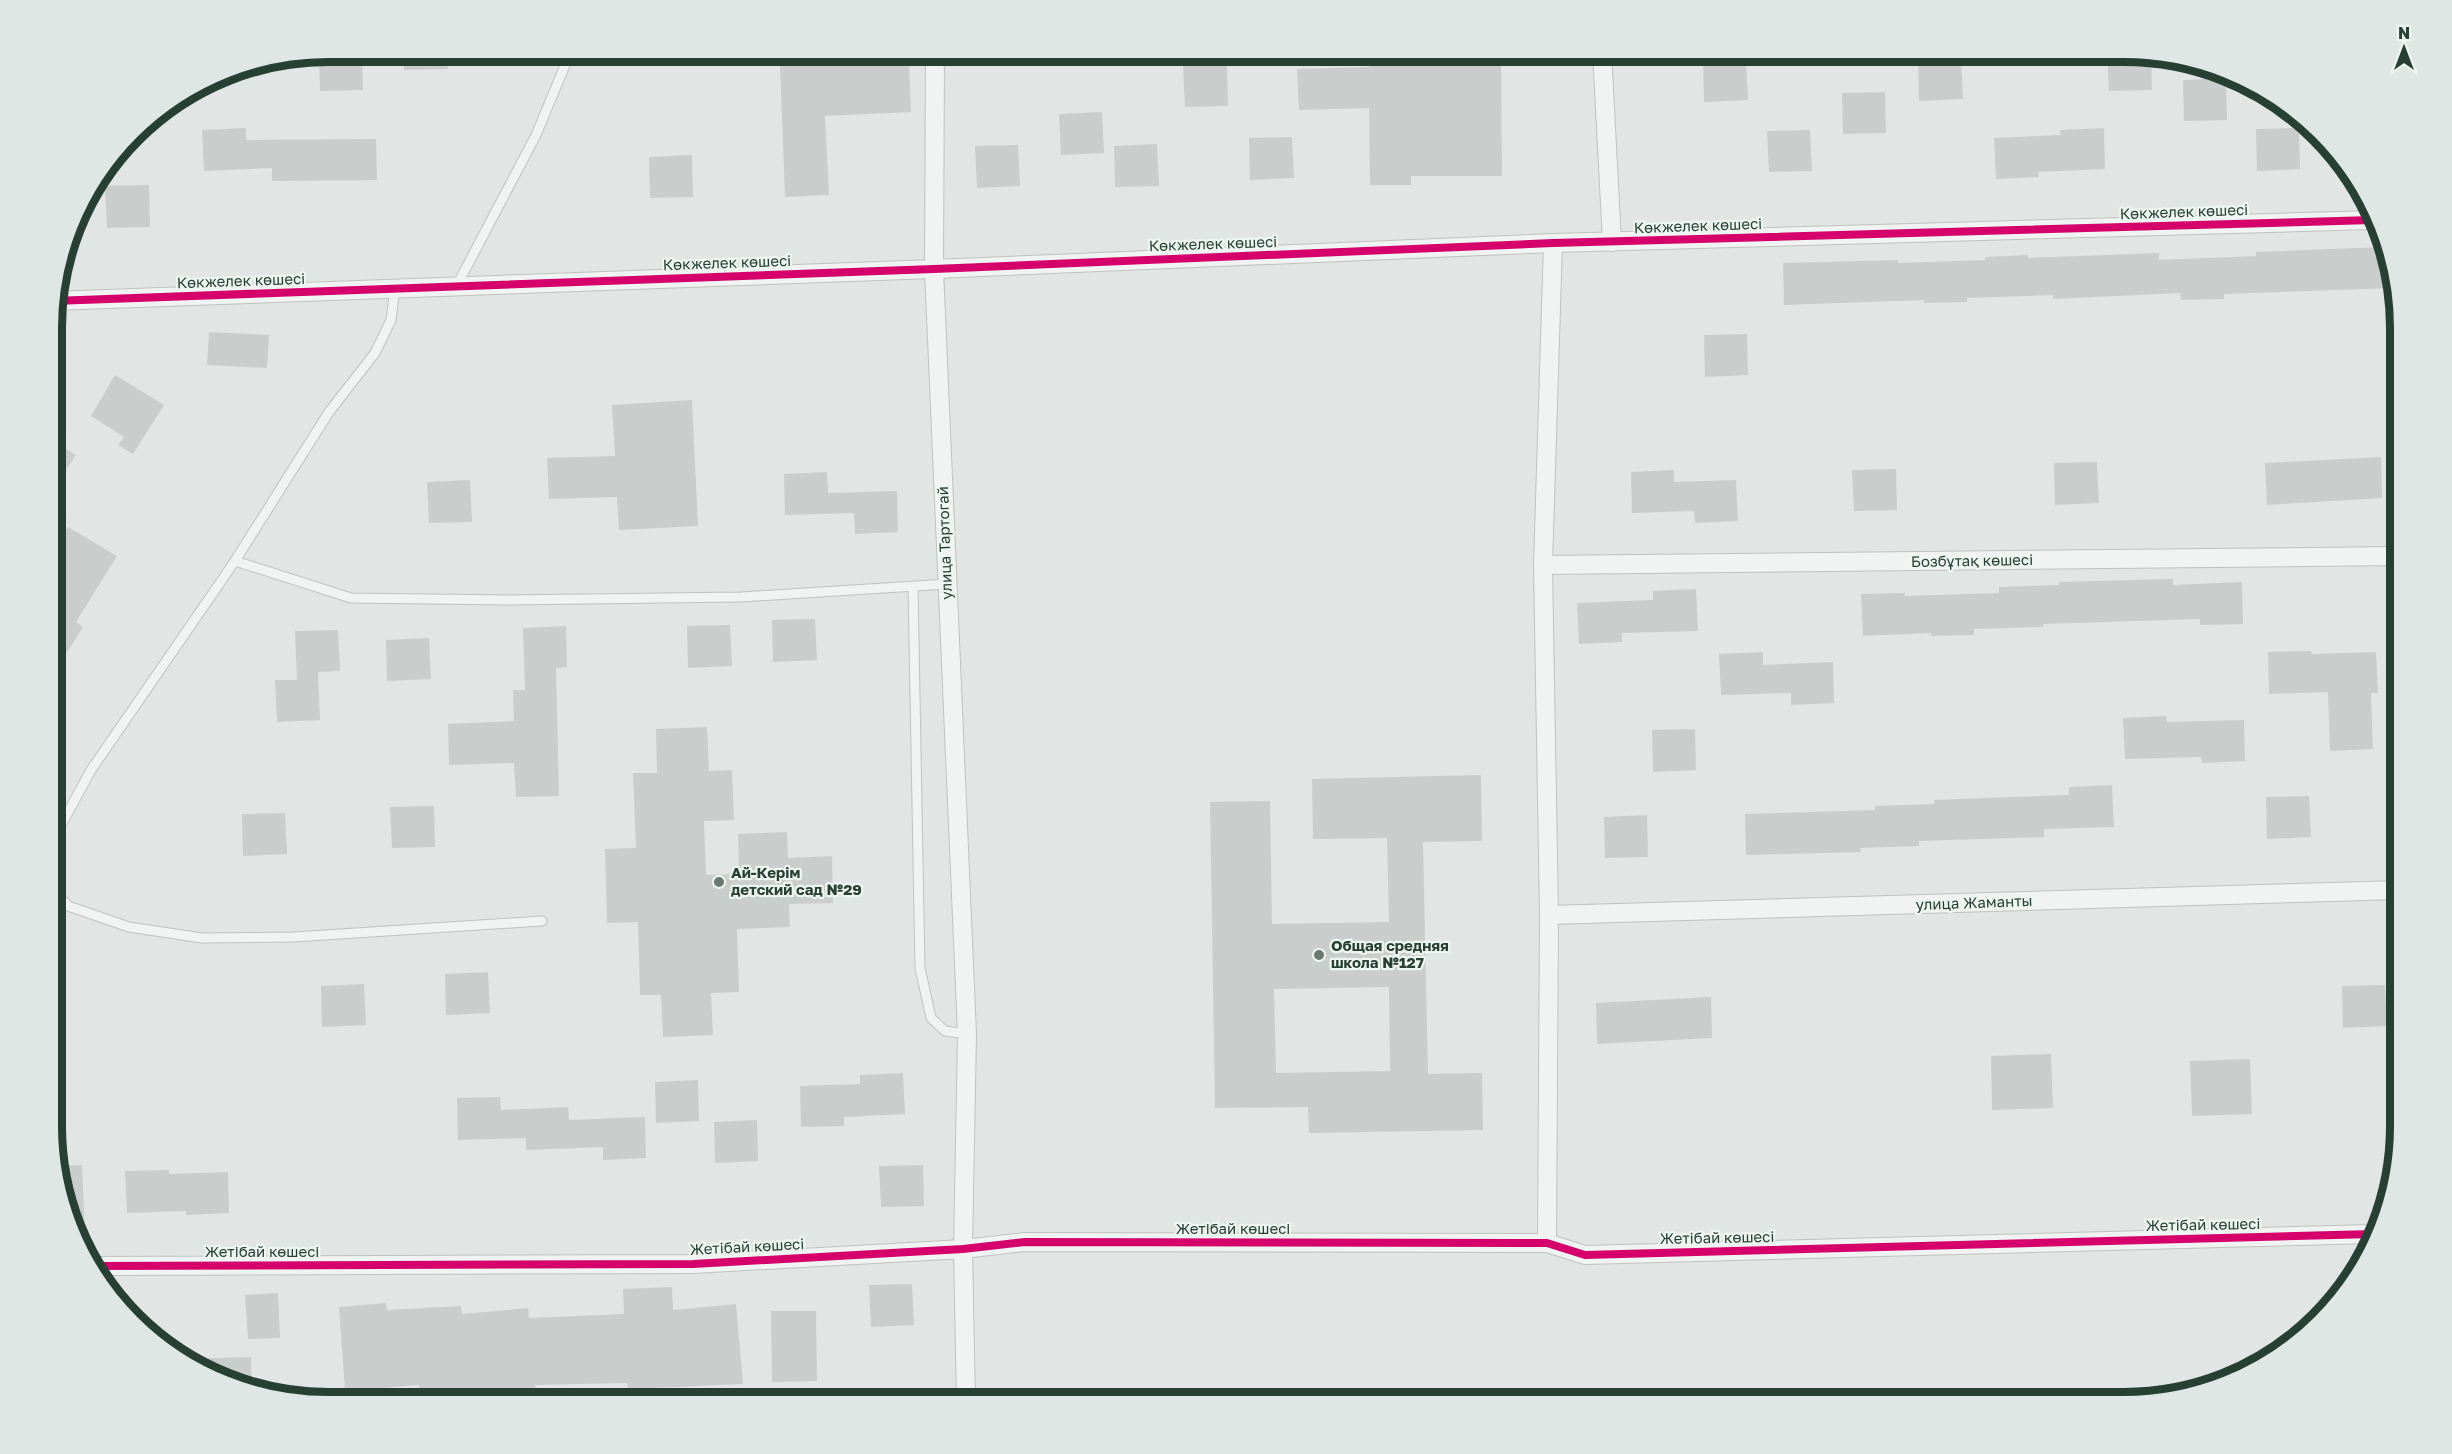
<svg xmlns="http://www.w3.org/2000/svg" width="2452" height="1454" font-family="'Golos Text',sans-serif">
<rect width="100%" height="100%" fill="#e1e6e4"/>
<g fill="#c9cecc" fill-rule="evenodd">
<path d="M327,51H362L363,90L320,91L319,53Z"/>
<path d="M404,51H447L448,69L404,70Z"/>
<path d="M1369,51H1501L1502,176H1411V185H1370L1369,108L1299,110L1297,69L1369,67Z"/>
<path d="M2107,51L2151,54L2152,90L2109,91Z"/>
<path d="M1961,58L1963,99L1919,101L1918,59Z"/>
<path d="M909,59L911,112L825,116L829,195L785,197L780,65Z"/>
<path d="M1746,59L1748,100L1704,102L1703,60Z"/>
<path d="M1227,65L1228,106L1185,107L1183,66Z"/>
<path d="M2226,78L2227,120L2184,121L2183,80Z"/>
<path d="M1885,92L1886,133L1843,134L1842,93Z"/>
<path d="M1102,112L1104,153L1061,155L1059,114Z"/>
<path d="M246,128V140L376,139L377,180L272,181V168L204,171L202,130Z"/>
<path d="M2104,128L2105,169L2038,172L2039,177L1996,179L1994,138L2061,135L2060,130Z"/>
<path d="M2299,128L2300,169L2257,171L2256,129Z"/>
<path d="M1810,130L1812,171L1769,172L1767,131Z"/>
<path d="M1292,137L1294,178L1250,180L1249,138Z"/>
<path d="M1157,144L1159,186L1115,187L1114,146Z"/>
<path d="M1018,145L1020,186L977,188L975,146Z"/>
<path d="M692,155L693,197L650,198L649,157Z"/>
<path d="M149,185L150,227L107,228L105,186Z"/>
<path d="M2382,247L2394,288L2224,294V299L2181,300L2180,293L2053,299V295L1967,298V302L1924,303V300L1784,305L1783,263L1898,260V263L1985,260V257L2028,255V258L2159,253V260L2256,256V252Z"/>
<path d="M209,332L269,335L267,368L207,365Z"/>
<path d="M1747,334L1748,375L1705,377L1704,335Z"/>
<path d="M115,375L164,405L133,454L118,445L124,437L91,416Z"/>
<path d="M692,400L698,526L619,530L617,497L549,499L547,458L615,456L612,405Z"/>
<path d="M53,441L76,455L53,489Z"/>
<path d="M2381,457L2382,498L2267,505L2265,463Z"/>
<path d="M2097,462L2099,503L2055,505L2054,463Z"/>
<path d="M1896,469L1897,510L1854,511L1852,470Z"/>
<path d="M1674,470V482L1736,480L1738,521L1695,523L1694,511L1632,513L1631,472Z"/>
<path d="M827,472L828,493L897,491L898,532L855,534L854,513L785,515L784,474Z"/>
<path d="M470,480L472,522L429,523L427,482Z"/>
<path d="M68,527L117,556L76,622L83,627L53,675V551Z"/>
<path d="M2173,579V585L2242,582L2243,624L2200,625V619L2043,624V627L1974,629V635L1931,636V633L1863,636L1861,594L1905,593V596L1999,593V587L2059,585V582Z"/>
<path d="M1696,589L1698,631L1622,633V642L1579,644L1577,603L1653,600V591Z"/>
<path d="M815,619L817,660L773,662L772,620Z"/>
<path d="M730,625L732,666L688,668L687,626Z"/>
<path d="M566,626L567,667L556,668L559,796L516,797L514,763L449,765L448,724L514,721L513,690H525L523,628Z"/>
<path d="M338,630L340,671L318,672L320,720L277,722L275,680H297L295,631Z"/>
<path d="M429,638L431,679L387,681L386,640Z"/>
<path d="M2311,651L2312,654L2376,652L2378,693H2371L2373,749L2330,751L2328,692L2269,694L2268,652Z"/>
<path d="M1763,652V665L1833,662L1834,703L1791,705V693L1721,695L1719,654Z"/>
<path d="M2166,716L2167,722L2244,720L2245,761L2202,763L2201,757L2125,759L2123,718Z"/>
<path d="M707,727L709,771L732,770L734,820L704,821L706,875L739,874L738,834L787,832L788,858L832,856L833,903L789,904L790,927L737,929L739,992L711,993L713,1035L663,1037L661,995H640L638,922L607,923L605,849L636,848L633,773H657L656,729Z"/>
<path d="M1695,729L1696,770L1653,772L1652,730Z"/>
<path d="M1481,775L1482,841L1423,842L1428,1074L1482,1073L1483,1130L1309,1133L1308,1107L1215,1108L1210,802L1270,801L1272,924L1389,922L1387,838L1313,839L1312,779ZM1389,987L1390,1071L1276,1073L1274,989Z"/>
<path d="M2112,785L2114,827L2044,829V837L1919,841V846L1860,848L1861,852L1746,855L1745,814L1875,810V806L1934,804V800L2069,795V787Z"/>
<path d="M2309,796L2311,837L2267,839L2266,797Z"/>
<path d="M434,806L435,847L392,848L390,807Z"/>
<path d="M285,813L287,854L243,856L242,814Z"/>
<path d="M1647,815L1648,857L1605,858L1604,817Z"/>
<path d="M488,972L490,1013L446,1015L445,974Z"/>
<path d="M364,984L366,1025L322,1027L321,986Z"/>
<path d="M2385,985L2387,1026L2343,1028L2342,986Z"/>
<path d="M1711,997L1712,1038L1597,1044L1596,1003Z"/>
<path d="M2051,1054L2053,1108L1992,1110L1991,1056Z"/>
<path d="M2250,1059L2252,1114L2192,1116L2190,1061Z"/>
<path d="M903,1073L905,1114L844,1117V1126L801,1127L800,1086L860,1084V1075Z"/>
<path d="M698,1080L699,1121L656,1123L655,1082Z"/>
<path d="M500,1097L501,1110L568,1107L569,1120L645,1117L646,1158L603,1160V1147L526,1150V1138L458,1140L457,1098Z"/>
<path d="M757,1120L758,1161L715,1163L714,1122Z"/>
<path d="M82,1165L85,1236L81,1237L55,1166Z"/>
<path d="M923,1165L924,1206L881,1207L879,1166Z"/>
<path d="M169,1170V1174L228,1172L229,1213L186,1215V1211L127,1213L125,1171Z"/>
<path d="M912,1284L914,1325L871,1327L869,1285Z"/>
<path d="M672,1287L673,1310L736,1304L743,1384L628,1389L627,1383L535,1385L536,1390L466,1397L420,1400L419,1385L345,1391L339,1307L386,1303L387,1310L461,1306L462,1314L528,1308L529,1318L624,1314L623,1289Z"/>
<path d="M278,1293L280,1338L248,1339L245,1295Z"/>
<path d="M771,1311H816L817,1381L772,1382Z"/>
<path d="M251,1357L252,1392L189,1366L182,1359Z"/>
</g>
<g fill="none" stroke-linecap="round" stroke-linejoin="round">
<g stroke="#bec2c0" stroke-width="11">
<g id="service">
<path d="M456,287L536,135L571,51"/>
<path d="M235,561L351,598L508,600L741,597L947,584"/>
<path d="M913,587L920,968L931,1018L945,1031L967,1034"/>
<path d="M53,840L91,770L235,561L329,412L375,353L391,320L395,289"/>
<path d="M53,889L68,906L129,927L202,938L294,937L542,921"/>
</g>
</g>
<g stroke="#bec2c0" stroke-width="20">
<g id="minor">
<path d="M935,51L934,269L967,1034L963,1249L966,1403"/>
<path d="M1602,51L1612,242"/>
<path d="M53,301L934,269L1553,243L2373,220"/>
<path d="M1543,565L2400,556"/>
<path d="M1549,915L2400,890"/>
<path d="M1547,1243L1549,915L1543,565L1553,243"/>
<path d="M92,1266L693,1264L963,1249L1025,1242L1547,1243L1585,1255L2373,1234"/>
</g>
</g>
<use href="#service" stroke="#f1f3f2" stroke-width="9"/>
<use href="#minor" stroke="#f1f3f2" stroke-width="18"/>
<g stroke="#eef6f2" stroke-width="11">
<g id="cycleway">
<path d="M53,301L934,269L1553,243L2373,220"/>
<path d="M92,1266L693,1264L963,1249L1025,1242L1547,1243L1585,1255L2373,1234"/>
</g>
</g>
<use href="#cycleway" stroke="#d6006c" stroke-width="8"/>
</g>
<g fill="#697972" stroke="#eef6f2" stroke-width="2">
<circle cx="719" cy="882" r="6"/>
<circle cx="1319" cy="955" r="6"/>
</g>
<g text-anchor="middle" stroke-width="4.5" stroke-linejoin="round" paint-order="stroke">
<g font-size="15" fill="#283f34" stroke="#eef6f2">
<text transform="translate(2184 212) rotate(-2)" y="5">Көкжелек көшесі</text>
<text transform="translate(1698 226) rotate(-2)" y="5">Көкжелек көшесі</text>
<text transform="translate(1213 244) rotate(-2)" y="5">Көкжелек көшесі</text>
<text transform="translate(727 263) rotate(-2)" y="5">Көкжелек көшесі</text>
<text transform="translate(241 281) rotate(-2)" y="5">Көкжелек көшесі</text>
<text transform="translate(945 543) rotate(-92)" y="5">улица Тартогай</text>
<text transform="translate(1972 561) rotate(-1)" y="5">Бозбұтақ көшесі</text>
<text transform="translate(1974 903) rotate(-2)" y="5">улица Жаманты</text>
<text transform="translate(2203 1225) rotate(-1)" y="5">Жетібай көшесі</text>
<text x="1233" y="1234">Жетібай көшесі</text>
<text transform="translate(1717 1238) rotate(-1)" y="5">Жетібай көшесі</text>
<text transform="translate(747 1247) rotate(-3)" y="5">Жетібай көшесі</text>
<text x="262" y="1257">Жетібай көшесі</text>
</g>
<g font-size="15" font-weight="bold" fill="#283f34" stroke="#eef6f2" text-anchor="start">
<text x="731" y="878">Ай-Керім<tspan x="731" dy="17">детский сад №29</tspan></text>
<text x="1331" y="951">Общая средняя<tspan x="1331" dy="17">школа №127</tspan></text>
</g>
</g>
<path d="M0 0H2452V1454H0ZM328 62H2124A266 266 0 0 1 2390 328V1126A266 266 0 0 1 2124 1392H328A266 266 0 0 1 62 1126V328A266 266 0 0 1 328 62Z" fill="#dee7e3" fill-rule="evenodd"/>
<path fill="none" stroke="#283f34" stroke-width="8" d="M328 62H2124A266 266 0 0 1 2390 328V1126A266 266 0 0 1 2124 1392H328A266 266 0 0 1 62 1126V328A266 266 0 0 1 328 62Z"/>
<g transform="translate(2404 48)" stroke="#eef6f2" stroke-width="4.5" paint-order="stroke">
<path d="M0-4.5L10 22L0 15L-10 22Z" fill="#283f34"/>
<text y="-9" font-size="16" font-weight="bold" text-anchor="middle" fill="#283f34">N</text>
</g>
</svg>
